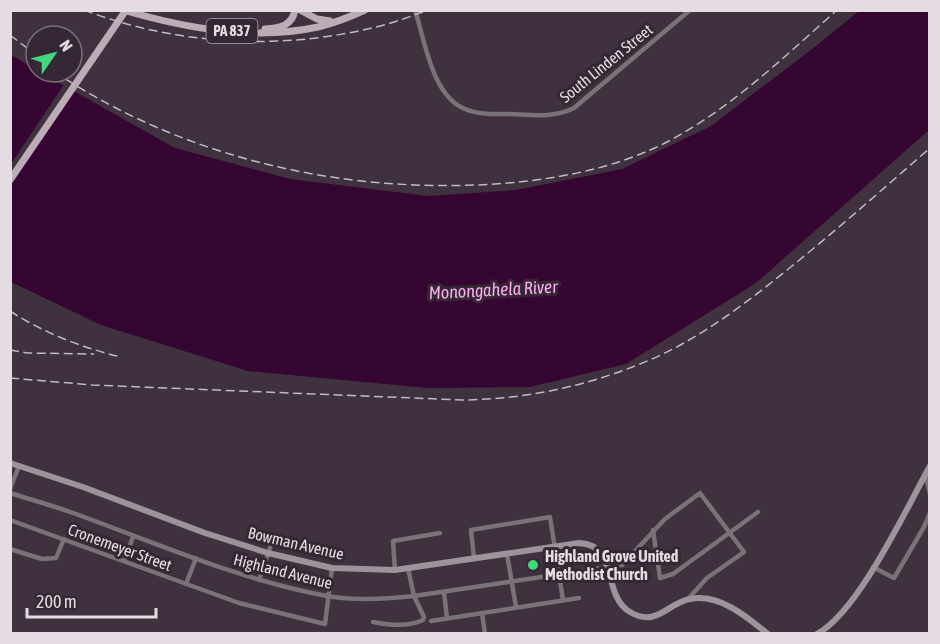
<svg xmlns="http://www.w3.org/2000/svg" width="940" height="644" font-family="'Asap Condensed',sans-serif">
<rect width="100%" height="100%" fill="#3f313d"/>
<path fill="#360632" d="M859,11H929V130L756,283L626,364L530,387L427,388L248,371L101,325L11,282L10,54L36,70V72H40L175,148L290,179L428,196L516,190L622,169L711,126L816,46Z"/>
<path fill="#3f313d" d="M65,83L76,89L11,185V164Z"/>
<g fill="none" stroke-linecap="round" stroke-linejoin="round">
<g stroke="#797278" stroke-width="4.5">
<path d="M415,10C425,41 432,96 465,109C479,115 496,114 511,114C533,115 554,118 574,108L690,10"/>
<path d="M925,473L930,494"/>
<path d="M10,489L19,466"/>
<path d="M10,493C32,500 54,506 76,514C158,544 240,580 327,596C355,601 386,599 414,596L622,565L665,519L700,493L744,552L707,578L688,599"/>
<path d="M10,520L239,603L325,624L332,568"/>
<path d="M653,530L660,578L673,574L758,512"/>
<path d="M10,549L42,559L56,558L64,539"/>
<path d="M507,554L516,607"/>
<path d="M474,558L471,530L550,517L563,600"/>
<path d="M124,561L133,537"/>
<path d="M873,567L894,578L924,527L930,513"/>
<path d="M395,570L393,541L440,533"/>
<path d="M259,580L273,539"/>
<path d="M186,584L196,558"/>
<path d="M444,592L447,618"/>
<path d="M482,613L485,634"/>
<path d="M431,621L579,598"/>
<path d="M373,622C388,625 409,627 423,620L424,617L414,596L408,568"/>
</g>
<g stroke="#9e939c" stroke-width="6">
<path d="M10,463L83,487L205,533L268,553L332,568L395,570L579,543C620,545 601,595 630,612C657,628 667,603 690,599C719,593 747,617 768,634"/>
<path d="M817,634C859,611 906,509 930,466"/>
</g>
<g stroke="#bbacb8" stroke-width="7">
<path d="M123,10C185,28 253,41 318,27C334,23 350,17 365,10"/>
<path d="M300,10L317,19L330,21"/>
<path d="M265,29C280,28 292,26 295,10"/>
<path d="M10,180L126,10"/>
</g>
<g stroke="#c4bac2" stroke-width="1.5" stroke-dasharray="9 4.5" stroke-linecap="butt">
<path d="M84,10C176,45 280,51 376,27C394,23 411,16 428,10"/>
<path d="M10,35L36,55"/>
<path d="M55,72C183,158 343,194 495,184C552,180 609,170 661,145C727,112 782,59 837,10"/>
<path d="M10,311C44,333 83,348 121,357"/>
<path d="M10,350L27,353L94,354"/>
<path d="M10,378L92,385L463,400C525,399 583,387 640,364C696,342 745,304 792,266C839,228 884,188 930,148"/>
</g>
</g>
<circle fill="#42d77c" stroke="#352733" stroke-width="2" cx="533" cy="565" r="6"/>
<g text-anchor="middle" stroke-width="6" stroke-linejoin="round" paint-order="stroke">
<rect fill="#352733" stroke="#b0a6ae" stroke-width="1.5" x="206.5" y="19" width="51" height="24" rx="4.5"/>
<g font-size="15" font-weight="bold" fill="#e5dce3">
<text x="232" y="36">PA 837</text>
</g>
<g font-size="16" fill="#e5dce3" stroke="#352733">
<text transform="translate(606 63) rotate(-39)" y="6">South Linden Street</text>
<text transform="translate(296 543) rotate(13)" y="6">Bowman Avenue</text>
<text transform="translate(120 547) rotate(20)" y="6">Cronemeyer Street</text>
<text transform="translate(283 571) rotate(14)" y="6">Highland Avenue</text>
</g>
<g font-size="16" font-weight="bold" fill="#e5dce3" stroke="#352733" text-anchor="start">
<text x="545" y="562">Highland Grove United<tspan x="545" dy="18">Methodist Church</tspan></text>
</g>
<g font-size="18" font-style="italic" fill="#fbadef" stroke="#352733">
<text transform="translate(493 290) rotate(-3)" y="6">Monongahela River</text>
</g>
</g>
<rect width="940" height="644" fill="none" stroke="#e5dce3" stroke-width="24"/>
<g transform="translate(54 54) rotate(55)"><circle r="28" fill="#352733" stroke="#7b6f79" stroke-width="1.5"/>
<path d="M0-4.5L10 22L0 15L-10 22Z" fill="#42d77c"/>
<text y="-9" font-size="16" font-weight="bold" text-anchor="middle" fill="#e5dce3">N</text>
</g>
<path d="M27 608v9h129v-9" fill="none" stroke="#e5dce3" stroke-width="3"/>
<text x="36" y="608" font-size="18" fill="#e5dce3" stroke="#352733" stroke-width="4.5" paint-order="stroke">200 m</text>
</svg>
